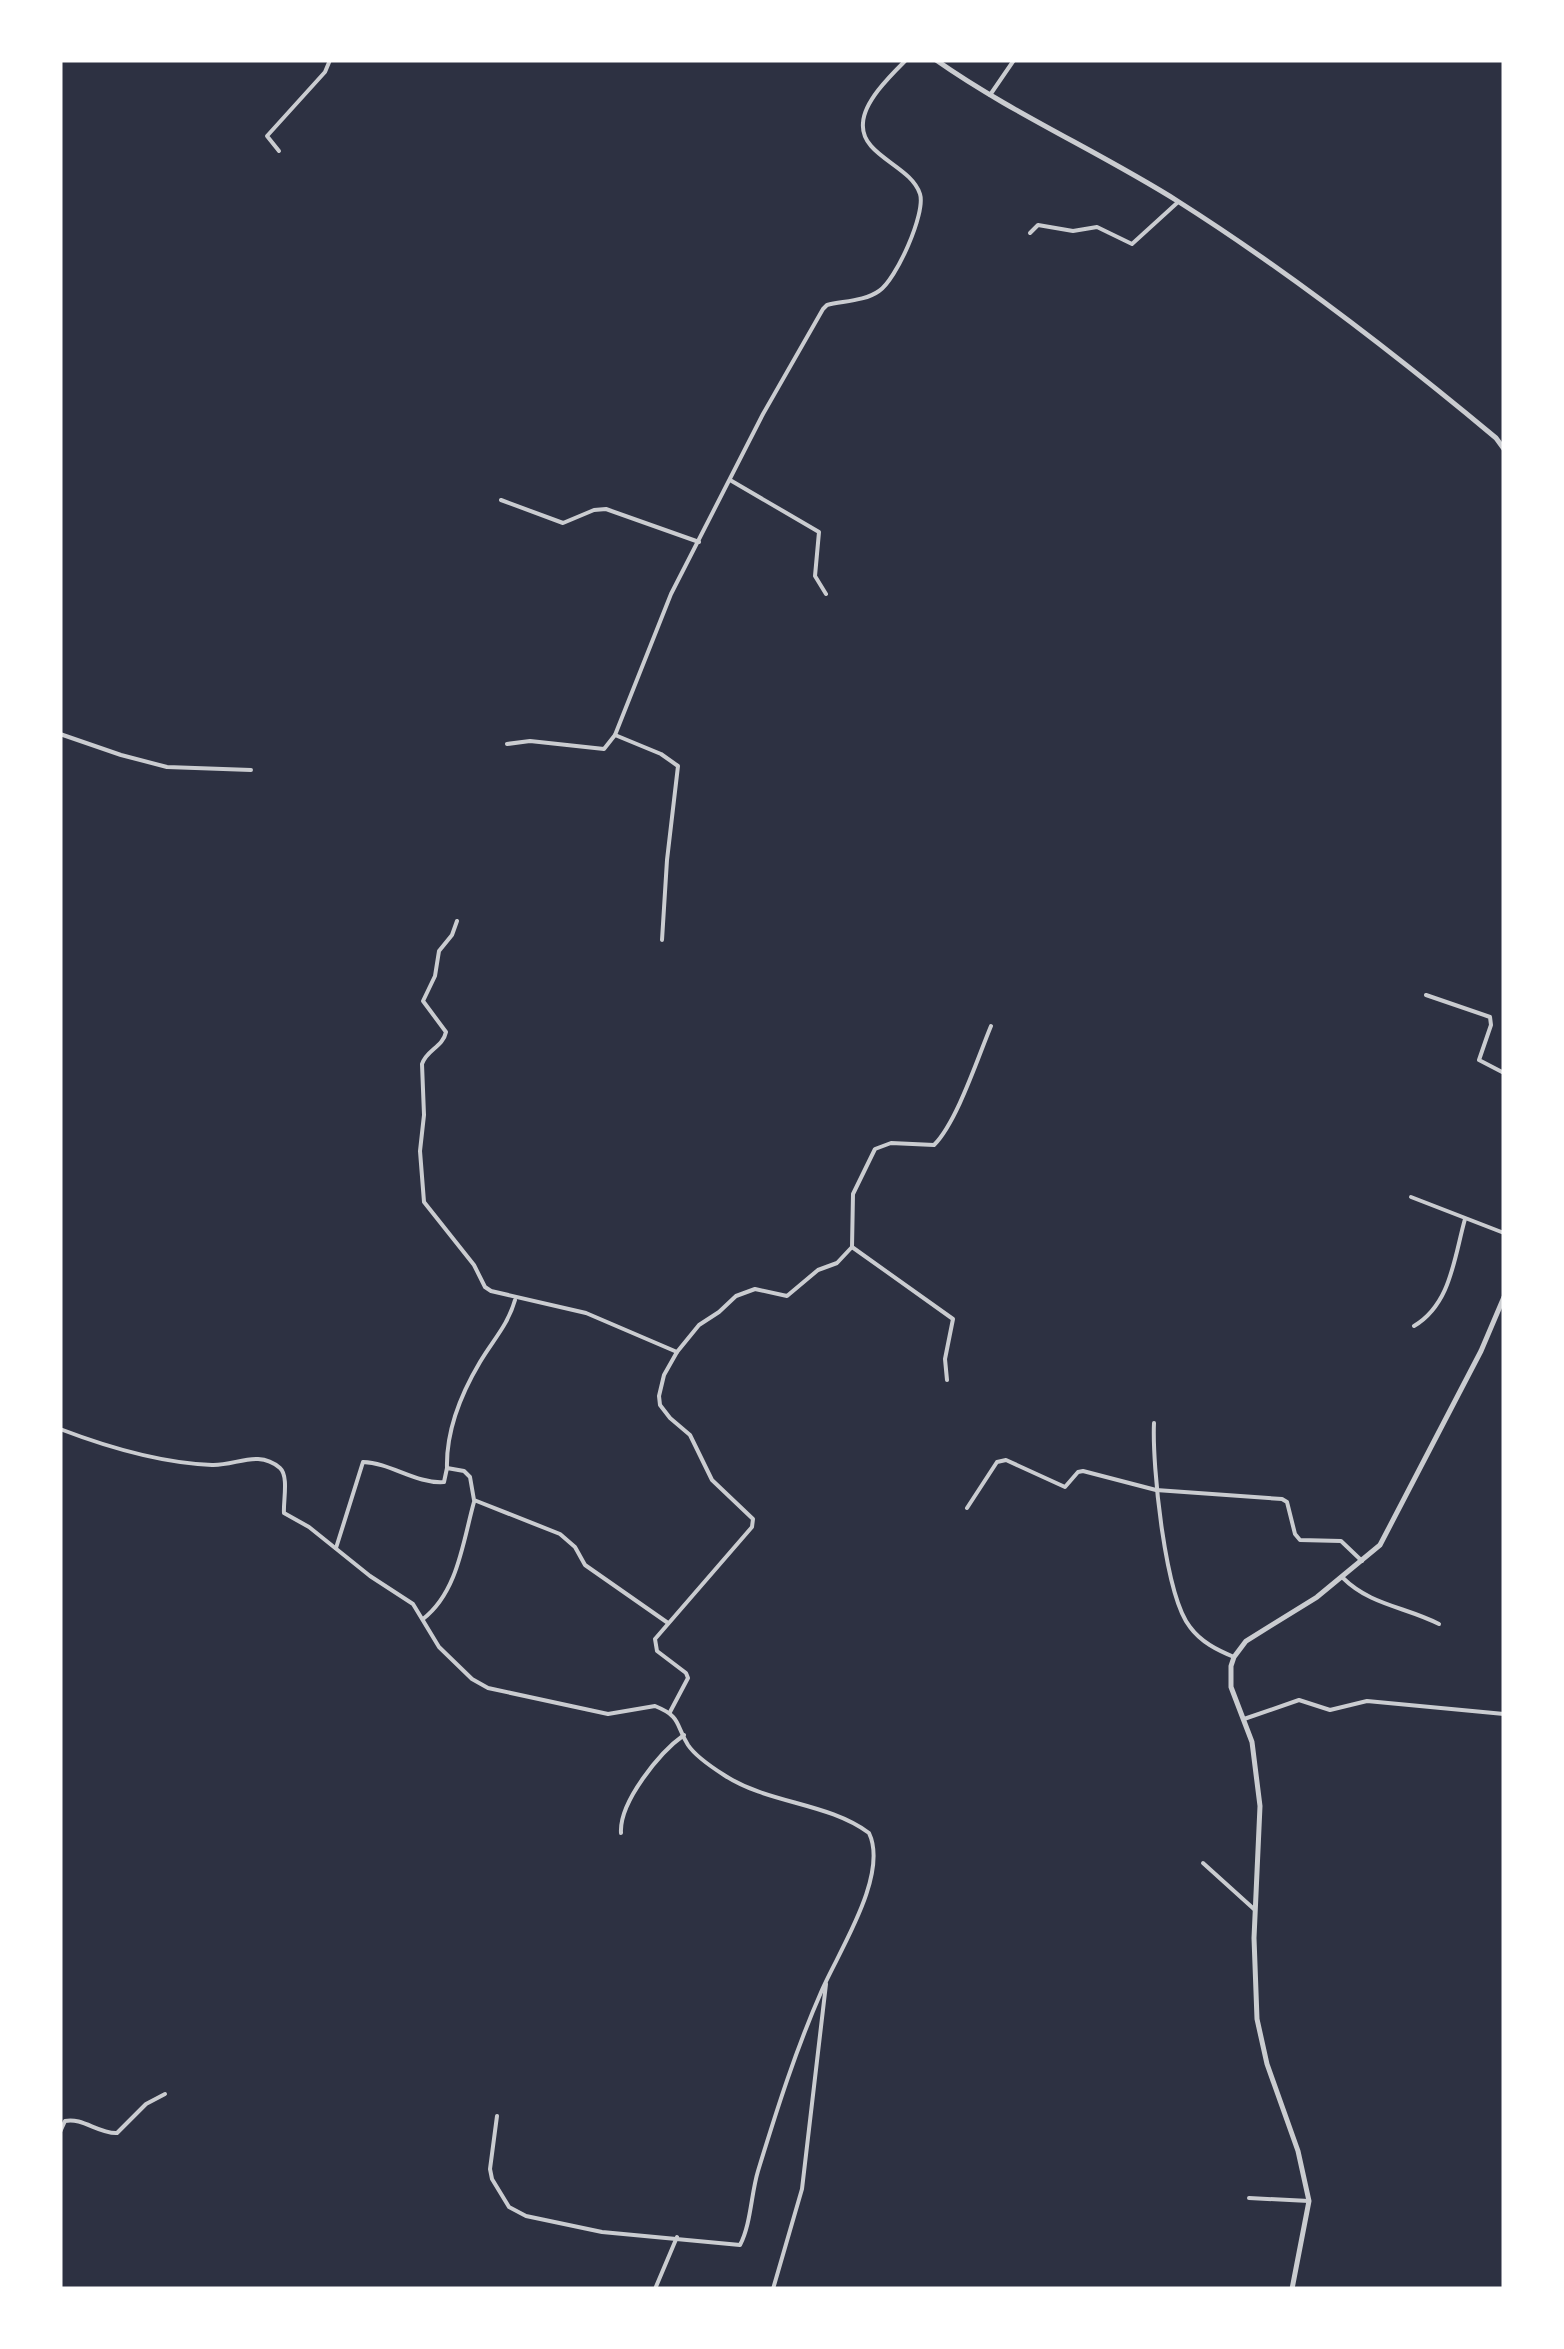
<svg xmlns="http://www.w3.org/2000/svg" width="1564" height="2349" font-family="Barlow,sans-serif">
<rect width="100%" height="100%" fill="#2d3142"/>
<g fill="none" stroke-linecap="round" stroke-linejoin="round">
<g stroke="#caccd0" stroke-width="4">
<path d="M990,95L1014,60"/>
<path d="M279,151L267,136L325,72L330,60"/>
<path d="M1030,233L1038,225L1073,231L1097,227L1132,244L1177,203"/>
<path d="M730,480L819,532L815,576L826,594"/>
<path d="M501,500L563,523L594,510L606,509L699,542"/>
<path d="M60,734L121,755L167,767L251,770"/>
<path d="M507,744L530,741L604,749L615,735"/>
<path d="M457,921L452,935L439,951L435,976L423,1001L446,1032C443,1047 426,1050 422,1064L424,1115L420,1151L424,1202L474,1265L485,1287L491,1291L586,1313L677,1352"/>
<path d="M662,940L667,860L678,766L661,754L615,735L671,594L763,414L823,309L827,305C843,301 865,301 879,291C896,280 926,213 920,194C911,165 860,156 863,123C864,101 891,75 906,60"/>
<path d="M1426,995L1490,1017L1491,1025L1479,1060L1504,1073"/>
<path d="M1411,1197L1504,1233"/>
<path d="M852,1247L953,1319L945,1359L947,1380"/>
<path d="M1414,1326C1451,1304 1454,1258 1465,1219"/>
<path d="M1154,1423C1152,1465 1165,1596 1190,1627C1201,1642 1217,1650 1234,1657"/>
<path d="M60,1429C107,1447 162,1463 212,1465C236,1466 258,1449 280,1468C289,1476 283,1502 284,1513L309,1527L370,1576L413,1604L439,1647L472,1679L488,1688L608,1714L655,1706C682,1717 675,1724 688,1745C696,1757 713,1768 724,1775C768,1804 827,1802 869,1833C889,1875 839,1951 822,1990C796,2049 777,2109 758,2171C751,2194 751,2224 740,2245L602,2232L526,2216L509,2207L492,2179L490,2169L497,2116"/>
<path d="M447,1468C446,1431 461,1394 480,1362C493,1340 508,1325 515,1300"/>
<path d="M967,1508L997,1462L1006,1460L1065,1487L1078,1472L1083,1471L1156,1490L1282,1499L1287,1502L1295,1534L1300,1540L1341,1541L1362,1561"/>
<path d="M336,1548L363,1462C391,1463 416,1484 444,1482L447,1468L464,1471L470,1477L474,1500L560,1534L575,1547L585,1565L668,1623"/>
<path d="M1343,1578C1370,1605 1406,1607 1439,1624"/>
<path d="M423,1619C458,1592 463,1541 474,1502"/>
<path d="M670,1712L688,1678L686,1673L657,1651L655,1639L752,1527L753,1519L712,1480L690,1435L670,1418L660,1405L659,1396L664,1375L677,1352L699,1325L719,1312L736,1296L755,1289L787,1296L818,1270L837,1263L852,1247L853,1194L875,1149L891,1143L934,1145C957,1122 978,1057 991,1026"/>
<path d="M1244,1719L1299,1700L1330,1710L1367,1701L1504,1714"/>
<path d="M621,1833C619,1802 660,1752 684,1735"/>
<path d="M1203,1863L1255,1910"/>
<path d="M60,2132L65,2121C82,2117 99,2134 117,2133L146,2104L165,2094"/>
<path d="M1249,2198L1309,2201"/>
<path d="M655,2289L677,2237"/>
<path d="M773,2289L802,2189L826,1984"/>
</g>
<g stroke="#caccd0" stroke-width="5">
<path d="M936,60C1013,114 1100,152 1179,202C1291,273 1394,353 1496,438L1504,449"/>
<path d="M1292,2289L1309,2201L1298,2151L1267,2064L1257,2019L1254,1938L1260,1806L1252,1742L1231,1687V1666L1234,1657L1246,1641L1317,1597L1380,1545L1481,1351L1504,1297"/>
</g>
</g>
<rect width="1564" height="2349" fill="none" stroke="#ffffff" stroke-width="125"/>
</svg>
